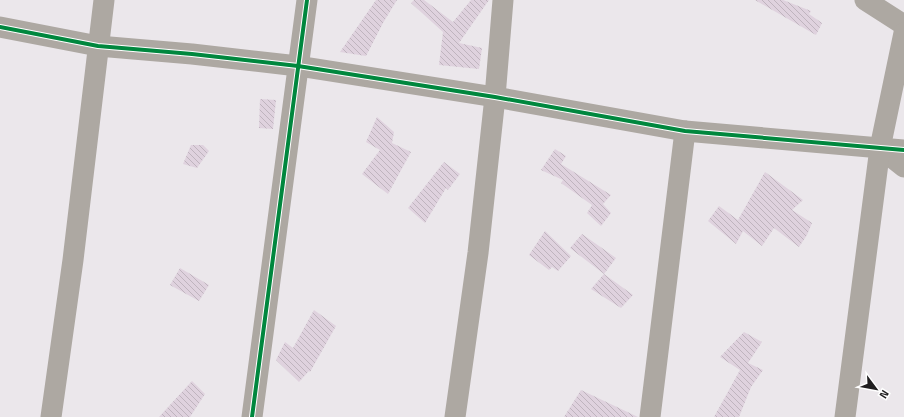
<svg xmlns="http://www.w3.org/2000/svg" width="904" height="417" font-family="'Titillium Web',sans-serif">
<defs>
<pattern id="building-back-hatch" width="6" height="6" patternUnits="userSpaceOnUse"><rect width="6" height="6" fill="#dfd2de"/><path d="M-1 5l2 2M0 0l6 6M5-1l2 2" fill="none" stroke="#bfb4be"/></pattern>
</defs>
<rect width="100%" height="100%" fill="#ebe7eb"/>
<g fill="url(#building-back-hatch)">
<path d="M376,0H397L383,23L366,56L340,52Z"/>
<path d="M414,0H424L453,22L471,0H489L459,43L482,48L479,69L439,65L443,32L411,3Z"/>
<path d="M755,0H783L811,11L809,14L822,23L816,35Z"/>
<path d="M260,99L276,100L273,129L259,128Z"/>
<path d="M377,117L394,132L392,143L411,152L388,194L362,174L380,150L366,142Z"/>
<path d="M191,145H203L209,151L197,168L183,164Z"/>
<path d="M555,149L566,156L561,164L611,195L603,204L611,213L601,226L587,213L592,205L561,183L563,180L541,170Z"/>
<path d="M444,162L460,174L448,190L446,188L425,223L408,208Z"/>
<path d="M765,172L803,200L792,210L812,223L807,235L799,247L774,228L762,246L743,231L736,244L708,221L719,206L738,220Z"/>
<path d="M545,231L571,256L558,271L552,267L549,270L529,255Z"/>
<path d="M582,234L616,258L604,274L570,248Z"/>
<path d="M180,268L209,285L199,301L170,285Z"/>
<path d="M604,274L633,295L621,308L591,289Z"/>
<path d="M314,310L336,326L310,372L309,371L299,382L276,360L285,342L293,348Z"/>
<path d="M744,332L762,342L748,363L763,370L751,387L739,417H714L740,370L720,357Z"/>
<path d="M192,381L205,394L190,417H159Z"/>
<path d="M581,390L638,417H564Z"/>
</g>
<g fill="none" stroke-linecap="round" stroke-linejoin="round">
<g stroke="#ada8a2" stroke-width="21">
<path d="M865,0L904,25"/>
<path d="M0,27L98,46L192,54L298,66L495,97L685,131L904,150"/>
<path d="M880,148L904,167"/>
<path d="M51,417L73,260L104,0"/>
<path d="M252,417L307,0"/>
<path d="M455,417L478,253L495,97L503,0"/>
<path d="M650,417L685,131"/>
<path d="M845,417L880,148L904,33"/>
</g>
<g stroke="#fff" stroke-width="6">
<g id="cycleway">
<path d="M0,27L98,46L192,54L298,66L495,97L685,131L904,150"/>
<path d="M252,417L307,0"/>
</g>
</g>
<use href="#cycleway" stroke="#00873e" stroke-width="4"/>
</g>
<g transform="translate(876 389) rotate(122)" stroke="#ffffff" stroke-width="3" paint-order="stroke">
<path d="M0-3L7 15L0 10L-7 15Z" fill="#201e20"/>
<text y="-6" font-size="11" font-weight="bold" text-anchor="middle" fill="#201e20">N</text>
</g>
</svg>
